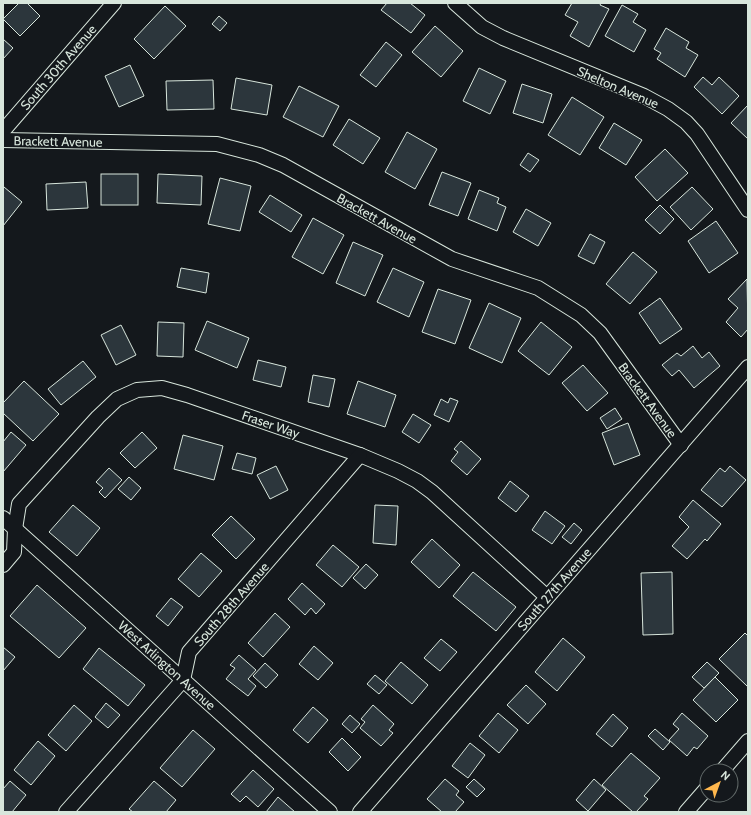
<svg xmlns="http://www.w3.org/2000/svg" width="751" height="815" font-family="Cabin,sans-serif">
<rect width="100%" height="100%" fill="#14181c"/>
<g fill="#2c363c" stroke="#d8e6dc">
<path d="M19,3H27L40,16L20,36L3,19Z"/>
<path d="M387,3H410L425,15L411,33L381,10Z"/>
<path d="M572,3H601L600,5L609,9L589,47L570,36L578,22L565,15Z"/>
<path d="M622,5L638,14L633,22L646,30L634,52L605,36Z"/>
<path d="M165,6L186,26L154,59L134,39Z"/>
<path d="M219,16L227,23L220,31L212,24Z"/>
<path d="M435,26L463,51L441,77L412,52Z"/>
<path d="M666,28L689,42L686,48L698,55L685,77L657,59L661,53L654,49Z"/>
<path d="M3,39L13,48L3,59Z"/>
<path d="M386,42L402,55L376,87L360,75Z"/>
<path d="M130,65L144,96L119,107L105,76Z"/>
<path d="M479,68L506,81L490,114L463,101Z"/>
<path d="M703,77L712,85L719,77L739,96L722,114L694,87Z"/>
<path d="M236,78L272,85L267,115L231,109Z"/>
<path d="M213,80L214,109L167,110L166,81Z"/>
<path d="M522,84L552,94L543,123L513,113Z"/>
<path d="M299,86L339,106L323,137L283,117Z"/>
<path d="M572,97L604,117L580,155L548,135Z"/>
<path d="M748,105V139L731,123Z"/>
<path d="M349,119L380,138L363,164L333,145Z"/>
<path d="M614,123L642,140L626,165L599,148Z"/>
<path d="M407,132L437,149L415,189L385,172Z"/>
<path d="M665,149L688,173L657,201L635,177Z"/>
<path d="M528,153L539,160L530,172L520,165Z"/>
<path d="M442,172L471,183L458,216L429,205Z"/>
<rect x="101" y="174" width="37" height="31"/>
<path d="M158,174L202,176L201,205L157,203Z"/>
<path d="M220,178L251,186L240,231L208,224Z"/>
<path d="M86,182L88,208L47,210L46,184Z"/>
<path d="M4,187L22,202L3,226V188Z"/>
<path d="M692,187L713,209L691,230L670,207Z"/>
<path d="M479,190L499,198L497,203L506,207L497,231L468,219Z"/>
<path d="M270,195L302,215L291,232L259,212Z"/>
<path d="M660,205L674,219L660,234L645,220Z"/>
<path d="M526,209L551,223L538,246L513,232Z"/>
<path d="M313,218L344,235L323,274L292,257Z"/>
<path d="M716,221L738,253L709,273L688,241Z"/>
<path d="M590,234L605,242L594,264L578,256Z"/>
<path d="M353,242L383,255L365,296L336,283Z"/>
<path d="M633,252L657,272L630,304L606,284Z"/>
<path d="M181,268L209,273L206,293L177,287Z"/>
<path d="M393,268L424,282L409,317L377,302Z"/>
<path d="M747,279L748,329L741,337L726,322L738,308L728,299Z"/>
<path d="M438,289L471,300L455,344L422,332Z"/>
<path d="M660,298L682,329L660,344L639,313Z"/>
<path d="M489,303L521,318L502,363L469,348Z"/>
<path d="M207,321L249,338L237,368L195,350Z"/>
<path d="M158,322L184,323L183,357L157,356Z"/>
<path d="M541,322L572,347L549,375L518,351Z"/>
<path d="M121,325L136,355L116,365L101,335Z"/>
<path d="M693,346L702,358L709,352L720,366L694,388L679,370L672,376L662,365L677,353L681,356Z"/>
<path d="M258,360L286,367L281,387L253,380Z"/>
<path d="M83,361L96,377L61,405L48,389Z"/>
<path d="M583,365L608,393L587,411L562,383Z"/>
<path d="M313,375L335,379L329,407L308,402Z"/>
<path d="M24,381L59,414L33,441L3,413V403Z"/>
<path d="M358,381L396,395L385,427L347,414Z"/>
<path d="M450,398L458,401L449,422L434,415L441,399L448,403Z"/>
<path d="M615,408L622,419L607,429L600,418Z"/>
<path d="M413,414L431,425L419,443L402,432Z"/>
<path d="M628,423L640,455L614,465L602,433Z"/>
<path d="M11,432L26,445L3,472V442Z"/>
<path d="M142,432L157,448L135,468L120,453Z"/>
<path d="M183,435L223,446L214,480L174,469Z"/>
<path d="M461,441L481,459L467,475L451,461L458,452L454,449Z"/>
<path d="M237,453L256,458L252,474L232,469Z"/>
<path d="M276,466L288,490L270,499L257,475Z"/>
<path d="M730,466L746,480L722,507L701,490L720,468L725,472Z"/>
<path d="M109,468L122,480L105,498L99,492L103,488L96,482Z"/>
<path d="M129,477L141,488L131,500L118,489Z"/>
<path d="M510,481L529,496L516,512L498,498Z"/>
<path d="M693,500L721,524L707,541L705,539L687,559L672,546L689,527L679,517Z"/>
<path d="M73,505L100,528L77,556L49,532Z"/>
<path d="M375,505L398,506L396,545L373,543Z"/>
<path d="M545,511L565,526L552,544L532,530Z"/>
<path d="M231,516L255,539L236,559L212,535Z"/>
<path d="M574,523L582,530L571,544L562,537Z"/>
<path d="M432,539L460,565L439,588L411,562Z"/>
<path d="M333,545L359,567L342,587L316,565Z"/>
<path d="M201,553L222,571L199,597L178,579Z"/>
<path d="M366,564L378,575L365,589L353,578Z"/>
<path d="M473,572L516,607L496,631L453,596Z"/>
<path d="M672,572L673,634L643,635L641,573Z"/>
<path d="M302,583L325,604L316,614L311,608L305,615L288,599Z"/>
<path d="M37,585L86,628L59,658L10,616Z"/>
<path d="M171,598L183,607L168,626L156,616Z"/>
<path d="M275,613L290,627L263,657L248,643Z"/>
<path d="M745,633L748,636V687L719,659Z"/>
<path d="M563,638L585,657L557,691L535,672Z"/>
<path d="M441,639L457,652L440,671L424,658Z"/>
<path d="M314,646L333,663L318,680L299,664Z"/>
<path d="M3,647L15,657L3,671Z"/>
<path d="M99,648L145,685L128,706L83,669Z"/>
<path d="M239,655L256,670L248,679L256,686L248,696L226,679L235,668L230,665Z"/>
<path d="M401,662L428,685L412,704L385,681Z"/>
<path d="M707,662L719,673L704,688L692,677Z"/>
<path d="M265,663L278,675L266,688L253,676Z"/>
<path d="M375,675L387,685L379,694L367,684Z"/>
<path d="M715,677L738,700L716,722L693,700Z"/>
<path d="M526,685L546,704L528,724L507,705Z"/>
<path d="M106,703L120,715L108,728L95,717Z"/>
<path d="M74,705L92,721L66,751L48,735Z"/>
<path d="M373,705L394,724L389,730L393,733L381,746L360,728L365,722L361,719Z"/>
<path d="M313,707L328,720L308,743L293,730Z"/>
<path d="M498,713L518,730L499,753L479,736Z"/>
<path d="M682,713L708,736L697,749L694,747L687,756L669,740L679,729L673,724Z"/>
<path d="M613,714L628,728L612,747L596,734Z"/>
<path d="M350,715L360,724L352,733L342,724Z"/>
<path d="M655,729L670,742L663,750L648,736Z"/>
<path d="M193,730L215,749L182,787L160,768Z"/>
<path d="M342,738L361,757L348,771L329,752Z"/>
<path d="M38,741L55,756L31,785L14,770Z"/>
<path d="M470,743L485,755L468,778L452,766Z"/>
<path d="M631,753L660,778L644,796L648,799L636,812H633L602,785Z"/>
<path d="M253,770L274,789L258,807L246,796L240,802L231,794Z"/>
<path d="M445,779L459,791L456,795L464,802L455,812H442L427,799Z"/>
<path d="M474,779L485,789L477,797L466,787Z"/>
<path d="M594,779L606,790L588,811L576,800Z"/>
<path d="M10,781L26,795L12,812H3V789Z"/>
<path d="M154,781L176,800L166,812H133L129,809Z"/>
<path d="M278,797L295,812H266Z"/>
</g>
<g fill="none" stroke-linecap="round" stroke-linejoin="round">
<g stroke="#d8e6dc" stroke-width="16">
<g id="minor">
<path d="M455,3L482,27L503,38L644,96L668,109L686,122L697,134L748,210"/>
<path d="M3,131L114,3"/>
<path d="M3,140L217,144L259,155L283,165L452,259L538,288L581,315L600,333L681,445"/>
<path d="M3,518L330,812"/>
<path d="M3,565L14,552L15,529L19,504L98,417L117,399L137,390L162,388L187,395L360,455L398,471L417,481L432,492L547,597"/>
<path d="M722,771L748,741"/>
<path d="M66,812L183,680L189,652L360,455"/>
<path d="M360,812L748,367"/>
<path d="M686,812L707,788"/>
</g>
</g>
<use href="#minor" stroke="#14181c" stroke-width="14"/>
</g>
<g text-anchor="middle" stroke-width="3" stroke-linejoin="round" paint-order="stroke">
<g font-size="13" fill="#d8e6dc" stroke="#14181c">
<text transform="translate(58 67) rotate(-49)" y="5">South 30th Avenue</text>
<text transform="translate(618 87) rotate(23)" y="5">Shelton Avenue</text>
<text transform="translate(58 141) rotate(1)" y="5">Brackett Avenue</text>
<text transform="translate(377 218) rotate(29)" y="5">Brackett Avenue</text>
<text transform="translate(648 400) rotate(54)" y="5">Brackett Avenue</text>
<text transform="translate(271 424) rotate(19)" y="5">Fraser Way</text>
<text transform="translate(554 589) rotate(-49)" y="5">South 27th Avenue</text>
<text transform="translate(231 604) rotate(-49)" y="5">South 28th Avenue</text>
<text transform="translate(167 665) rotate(42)" y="5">West Arlington Avenue</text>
</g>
</g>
<rect width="751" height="815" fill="none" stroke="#d8e6dc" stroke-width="8"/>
<g transform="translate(719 783) rotate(41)"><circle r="19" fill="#14181c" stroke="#626a69"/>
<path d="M0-3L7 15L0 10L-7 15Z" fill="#ffb74d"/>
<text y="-6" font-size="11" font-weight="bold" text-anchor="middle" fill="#d8e6dc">N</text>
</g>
</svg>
